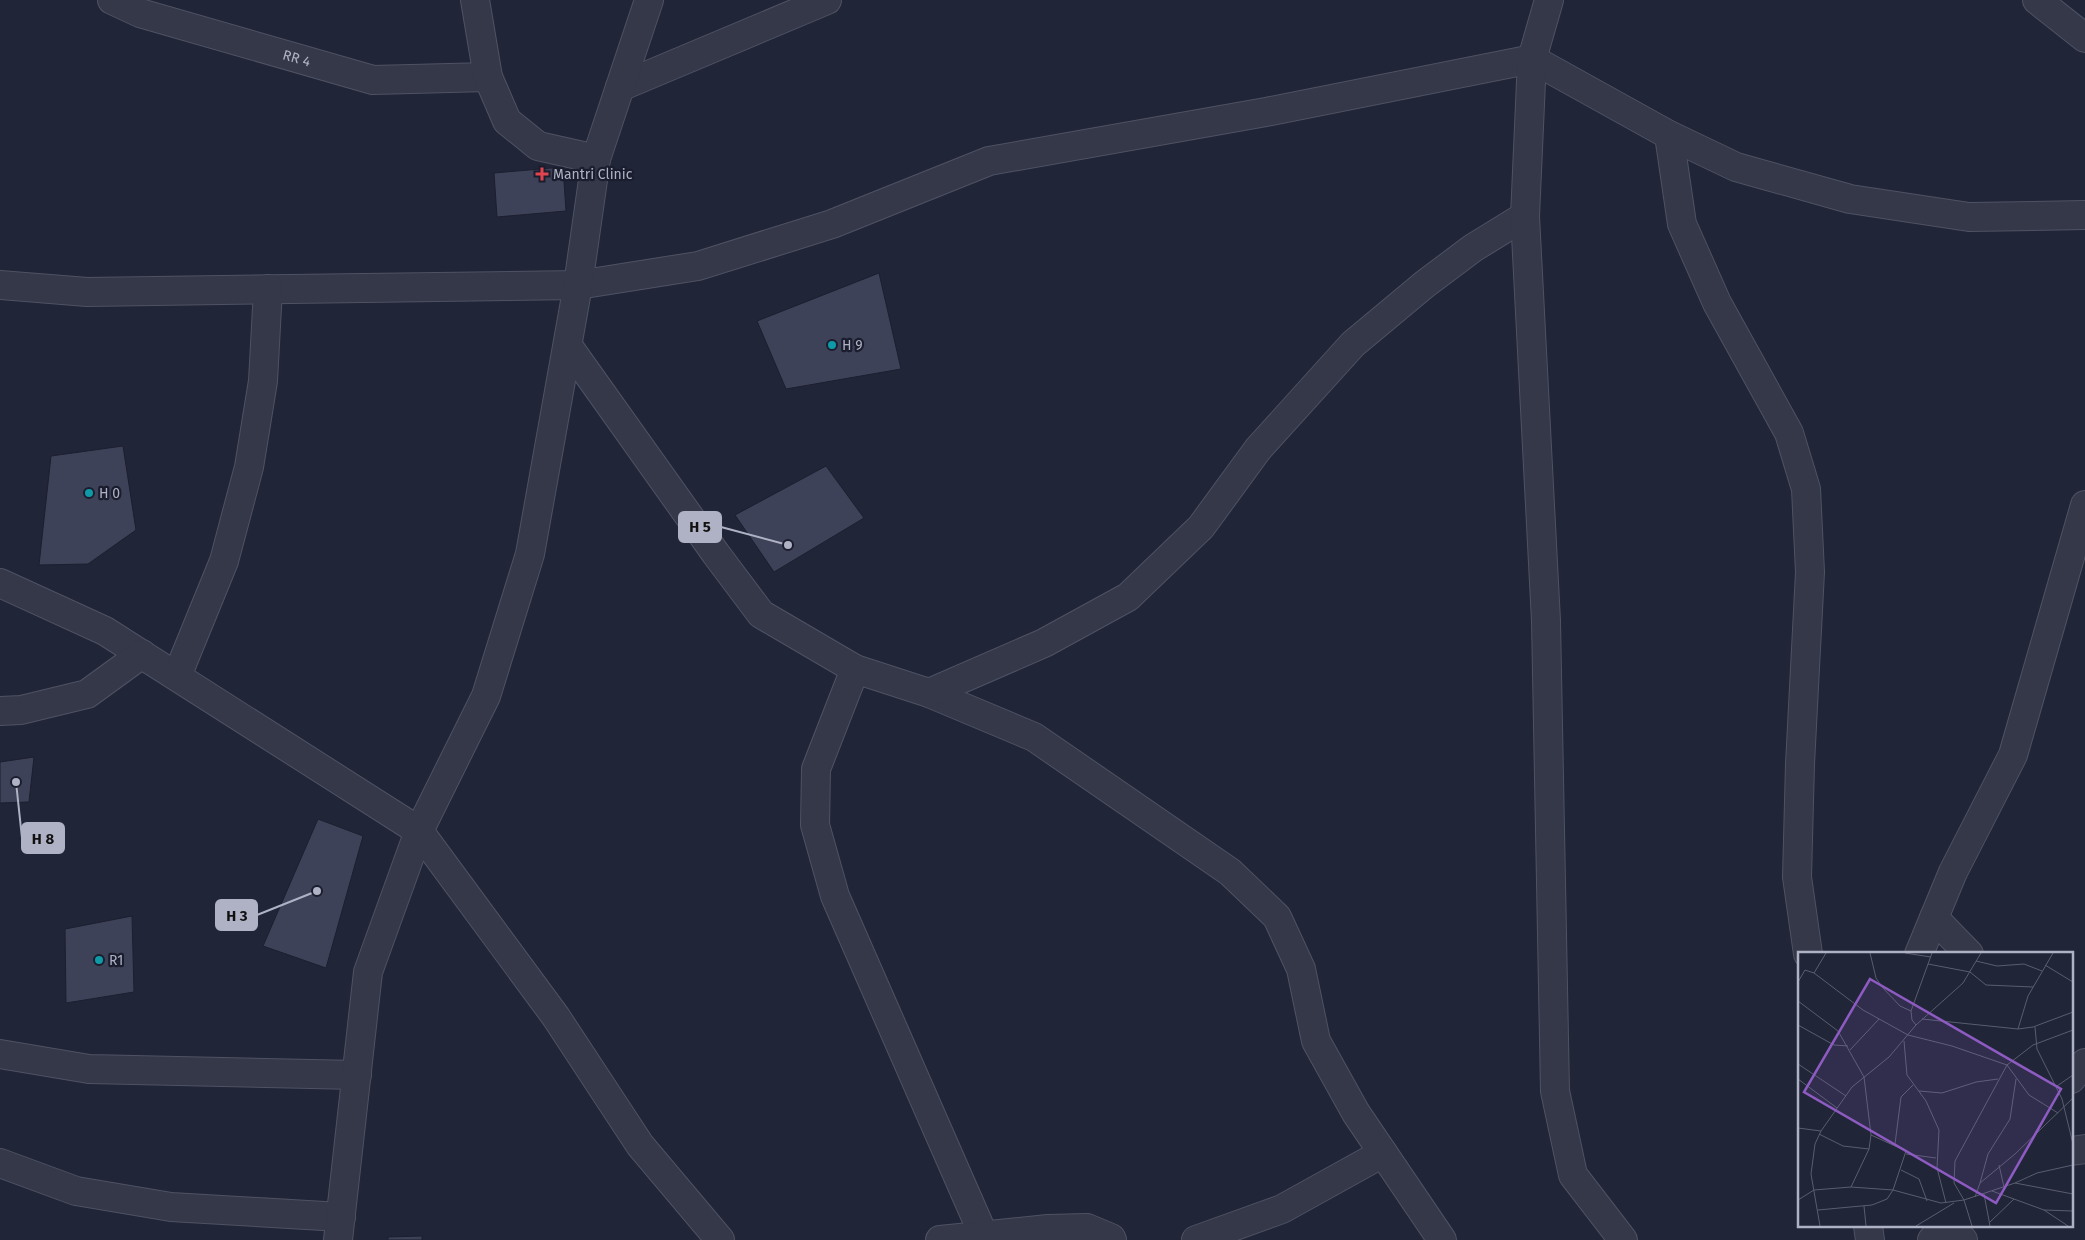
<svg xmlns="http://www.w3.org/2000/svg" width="2085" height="1240" font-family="'Fira Sans',sans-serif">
<rect width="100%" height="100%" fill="#212538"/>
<g fill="#3d4258" stroke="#1c1f2f">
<path d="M563,167L566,211L497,217L494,173Z"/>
<path d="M879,273L901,369L786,389L757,321Z"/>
<path d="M123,446L136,530L88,564L39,565L51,456Z"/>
<path d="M826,466L864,518L774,572L735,515Z"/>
<path d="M34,757L29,802L0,803V762Z"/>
<path d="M318,819L363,836L326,968L263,946Z"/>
<path d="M132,916L134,992L66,1003L65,929Z"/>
<path d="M422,1236V1240H388V1237Z"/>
</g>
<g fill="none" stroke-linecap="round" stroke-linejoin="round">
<g stroke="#4f5263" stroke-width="30">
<g id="minor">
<path id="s1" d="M112,0L140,13L373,80L488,77"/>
<path d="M475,0L488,77L507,121L538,146L596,159"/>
<path d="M2037,0L2085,38"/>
<path d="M620,87L827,0"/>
<path d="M1669,135L1682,224L1717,303L1789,433L1806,489L1810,572L1800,764L1797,877L1808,954"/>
<path d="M0,285L87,292L578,285L698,266L832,224L989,161L1266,112L1532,59L1669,135L1736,167L1850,199L1969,217L2085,215"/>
<path d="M568,346L716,554L761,614L855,669L929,693L1034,737L1230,872L1277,917L1301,969L1316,1041L1356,1113L1442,1240"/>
<path d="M0,583L105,631L419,831L556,1017L640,1145L720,1240"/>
<path d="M855,669L816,769L815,825L835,896L984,1236"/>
<path d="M177,676L224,561L249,467L263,381L268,289"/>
<path d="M929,693L1044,643L1128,597L1201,527L1258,449L1353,344L1425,284L1473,248L1525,216"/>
<path d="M0,711L21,710L87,694L142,654"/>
<path d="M1934,918L1969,954"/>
<path d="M1919,954L1953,872L2013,755L2085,505"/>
<path d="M0,1054L89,1069L357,1075"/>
<path d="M2071,1151L2085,1149"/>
<path d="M0,1163L76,1191L171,1207L341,1217"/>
<path d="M1868,1226L1870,1240"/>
<path d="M1949,1226L1963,1240"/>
<path d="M338,1240L368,972L419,831L486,696L530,554L578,285L596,159L649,0"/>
<path d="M940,1240L1048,1229L1087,1228L1111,1238L1112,1240"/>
<path d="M1196,1240L1282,1209L1383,1153"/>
</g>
</g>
<g stroke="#4f5263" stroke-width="30">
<g id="tertiary">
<path d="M1549,0L1532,59L1525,216L1546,621L1555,1091L1573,1175L1623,1240"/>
<path d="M2071,1079L2085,1063"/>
<path d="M1932,1240L1944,1226"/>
</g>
</g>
<use href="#minor" stroke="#353848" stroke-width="28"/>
<use href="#tertiary" stroke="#353848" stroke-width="28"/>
</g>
<path fill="#e0444e" stroke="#1a1d2d" stroke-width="2" d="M539.5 166.5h5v5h5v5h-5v5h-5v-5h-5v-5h5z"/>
<g fill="#0f9aa8" stroke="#1a1d2d" stroke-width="2">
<circle cx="832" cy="345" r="5"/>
<circle cx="89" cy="493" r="5"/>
<circle cx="99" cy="960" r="5"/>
</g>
<g text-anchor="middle" stroke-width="4.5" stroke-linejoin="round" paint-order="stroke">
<g font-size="14" fill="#afb2c5" stroke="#1a1d2d">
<text dy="5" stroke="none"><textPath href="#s1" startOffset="194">RR 4</textPath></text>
</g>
<g font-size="14" fill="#afb2c5" stroke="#1a1d2d" text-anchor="start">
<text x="553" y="179">Mantri Clinic</text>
<text x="842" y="350">H 9</text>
<text x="99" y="498">H 0</text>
<text x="109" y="965">R1</text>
</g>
</g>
<g transform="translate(1798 952)">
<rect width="275" height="275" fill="#212538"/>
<path fill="none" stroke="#5a5d70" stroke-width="1" d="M72,1L78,26L84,35L102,54L113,59M107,1L133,5M178,9L199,14L226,12L244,19M130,12L172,20L188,33L235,35M247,13L275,30M16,21L28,1M0,30L7,18L16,21L65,58L110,83L154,94L209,113L231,143L260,161M0,49L40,79L66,125L73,183L71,197L53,235M124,67L220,77L235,75L275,60M0,73L36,93L50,94M118,73L114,68L113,59L134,1M237,75L239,97L264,147L275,192M220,77L230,44L255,1M106,89L109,123L128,149L141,178L139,216L148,251M52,98L81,67M0,112L48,144M0,127L39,156M259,134L275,123M121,139L144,141L178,130L200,127M0,176L23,179M21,182L45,194L71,197M97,192L103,145L115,133M108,202L138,206M201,213L206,235M103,218L121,227L129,249M182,231L190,202L212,167L218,127M217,231L239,221L275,213M194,239L246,258L270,274M186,242L192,274M177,245L182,231L217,202L275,146M0,248L16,238L53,235L95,238L143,251L166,248L217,231L275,242M66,254L68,274M20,258L74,253L89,247L95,238L108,199L73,183M246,258L275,259M192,270L216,247M22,274L13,222L17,192L23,179L54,135L91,105L118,73L165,31L183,1M118,274L156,251M174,274L166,248L156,231L157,209L209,113L235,93L275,78"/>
<path fill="#8d5bc1" fill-opacity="0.15" stroke="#8d5bc1" stroke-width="2.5" d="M72,27L263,137L198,251L6,140Z"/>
<rect width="275" height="275" fill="none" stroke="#afb2c5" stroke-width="2.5"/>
</g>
<path fill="none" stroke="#afb2c5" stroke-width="2" d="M788 545L721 527M16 782L22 838M317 891L257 915"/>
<g fill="#afb2c5" stroke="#1a1d2d" stroke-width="2">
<circle cx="788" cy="545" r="5"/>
<circle cx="16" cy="782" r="5"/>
<circle cx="317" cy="891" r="5"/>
</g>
<g fill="#afb2c5" stroke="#afb2c5" stroke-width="2">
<rect x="679" y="512" width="42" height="30" rx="5"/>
<rect x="22" y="823" width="42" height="30" rx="5"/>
<rect x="216" y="900" width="41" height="30" rx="5"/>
</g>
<g font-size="15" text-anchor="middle" font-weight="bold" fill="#111">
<text x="700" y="532">H 5</text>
<text x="43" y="844">H 8</text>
<text x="237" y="921">H 3</text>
</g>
</svg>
